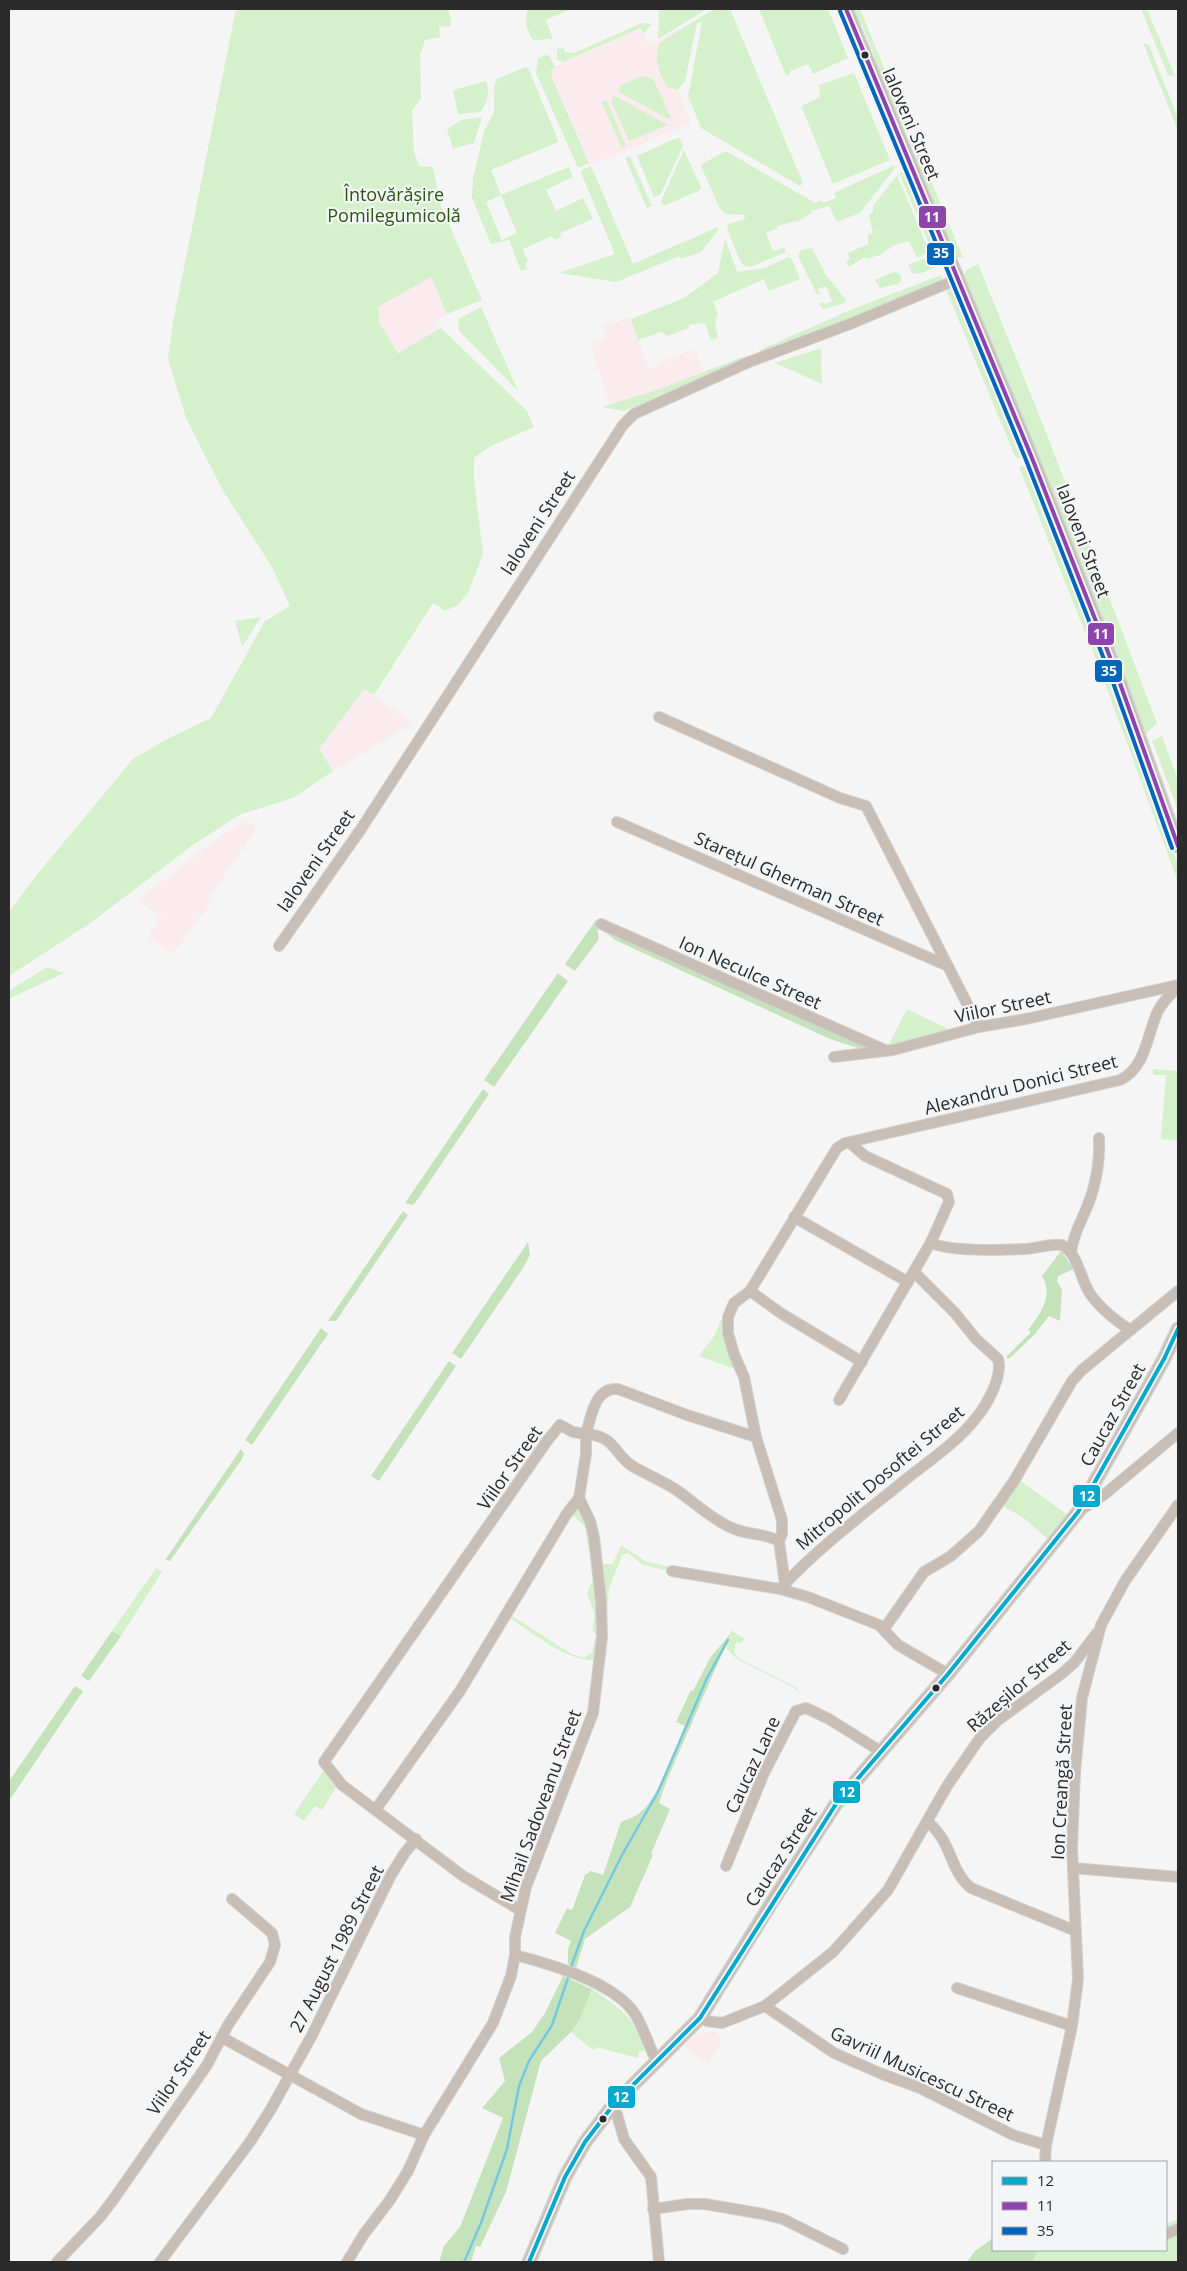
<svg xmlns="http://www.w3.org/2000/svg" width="1187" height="2271" font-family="'Open Sans',sans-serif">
<rect width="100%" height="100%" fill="#f5f5f5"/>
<g fill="#faebee">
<path d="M694,21L678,90L691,123L591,166L549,69L641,28L649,45Z"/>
<path d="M431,277L447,314L436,320L441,328L398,353L380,324L378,307Z"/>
<path d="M631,317L649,370L658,367L657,364L693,349L705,372L660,389L610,405L590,343L604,338L606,334L603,326Z"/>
<path d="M364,688L413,723L333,771L319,749Z"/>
<path d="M247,820L257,828L208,899L212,902L173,954L148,937L161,917L138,899L163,879L171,877L174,871L239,823Z"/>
<path d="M714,2030L719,2035L720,2045L708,2064L685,2048L684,2045L694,2037Z"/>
</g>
<g fill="#d5f1cc" fill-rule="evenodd">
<path d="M236,9H449L451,26L439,27L440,37L425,40L420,56L421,98L412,110L414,152L419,166L433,167L441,206L482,300L447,314L431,277L378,307L380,324L398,353L441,328L527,411L534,427L491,446L474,458V479L483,554L469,591L458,605L445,611L433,603L374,695L364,689L319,749L333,771L293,798L239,815L193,845L89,924L9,976V912L35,877L133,759L167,739L211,718L265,621L290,606L272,567L222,489L186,418L168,359L173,322Z"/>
<path d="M527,9H571L546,20L553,39L534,40L531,38L526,25Z"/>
<path d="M659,9H707L658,39Z"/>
<path d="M714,9H730L803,183L800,186L701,128L688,96L702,22L697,23L685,81L678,90L667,87C658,72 655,60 659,43Z"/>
<path d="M759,9H828L848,58L813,74L808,64L790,71V74L786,76Z"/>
<path d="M852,9H860L908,126L903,133L872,59L875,58L862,25L859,26Z"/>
<path d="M1141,9H1147L1175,76L1168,75Z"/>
<path d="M642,23L652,24L643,34L641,28L563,62L557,59V49L564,48V52L574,53Z"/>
<path d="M1143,43L1149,45L1178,118V131Z"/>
<path d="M545,55L549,56L555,67L551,70L553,74L551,75L589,163L578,168L536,73L538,59Z"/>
<path d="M525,67L528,68L559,142L491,170L501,195L569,167L573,177L546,190L556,211L583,198L593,219L560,233L562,236L554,240L552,236L523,249L528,262L525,263L527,269L521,271L509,240L491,244L472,198L473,178L484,132L494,111V85L497,79ZM501,195L517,233L502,240L486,202Z"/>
<path d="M854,73L890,160L833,184L801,106L820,97L819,85Z"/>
<path d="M642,76L653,79L671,118L668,119L619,92L621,85Z"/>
<path d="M486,81C491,90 487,105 480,112L458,114L453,90Z"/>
<path d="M614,96L617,97L668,125L629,141L611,101Z"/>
<path d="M607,101L626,146L622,148L601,102Z"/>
<path d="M482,117L474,143L453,149L447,129L462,120Z"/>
<path d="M912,134L963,258L954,257L916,163V155L909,138Z"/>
<path d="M679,137L683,146L660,195L654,197L637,156Z"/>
<path d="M684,150L701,187L700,190L664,206L661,201Z"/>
<path d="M726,151L815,203L821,200L822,203L836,198L834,193L895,165V168L860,213L837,222L829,206L811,211L812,213L796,222L795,221L778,226V228L766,233L773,251L784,247L786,252L750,267L745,266L741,263L727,229L728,224L745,219L744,215L725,214L719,207L701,166L702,164Z"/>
<path d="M630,156L652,206L647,208L625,158Z"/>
<path d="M591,166L633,264L718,227V230L701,252L681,259L680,256L616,282L559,273L615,254L581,173L582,170Z"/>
<path d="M904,172L939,247L932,250L899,173Z"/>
<path d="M897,175L929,251L917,258L909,241L891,246V248L883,252V254L866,259L865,257L849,267L846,261L850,259L848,253L868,244V235L873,233L869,216L873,211V206Z"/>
<path d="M725,238L737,272L765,268L788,257L792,259L800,279L769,291L764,279L713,302L718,314L715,323L718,336L716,339L711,340L705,323L689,325V328L668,336L661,332L638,340L631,319L684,298L718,273Z"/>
<path d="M812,248L826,275L846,300L845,303L823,309L819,304L823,302L824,305L832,301L826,286L818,289L820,294L817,295L798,256L801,250Z"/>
<path d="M941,252L943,256L938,266L919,274L912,273L908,265Z"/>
<path d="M978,264L1044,427L1157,723L1145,735L1101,617L963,277L967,270Z"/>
<path d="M894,272L901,275V281L898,284L880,288L875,280Z"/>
<path d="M941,275L942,279L935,284L754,360L760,350L853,309Z"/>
<path d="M952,286L955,287L1024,454L1018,459L1014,454L947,292L948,287Z"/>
<path d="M481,307L518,391L459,331L458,319Z"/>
<path d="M821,348L822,384L775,363Z"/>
<path d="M745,356L737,366L624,411L602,407L660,389Z"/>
<path d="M1022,466L1027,468L1088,621L1178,865V882L1097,662L1019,467Z"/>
<path d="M261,617L242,647L235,621Z"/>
<path d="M1162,736L1178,780V810L1152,741Z"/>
<path d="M47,967L64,973L9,999V991Z"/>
<path d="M907,1009L950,1030L888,1046Z"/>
<path d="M1153,1069L1178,1071V1141L1161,1139L1166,1075H1153Z"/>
<path d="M722,1318H726L738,1373L735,1369L699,1356L714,1336Z"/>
<path d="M1018,1479L1068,1515L1049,1540L1022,1517L1003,1506Z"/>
<path d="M577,1508L588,1519L599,1600L597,1660C569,1663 534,1634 511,1619L512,1616L570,1653L584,1658L592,1652L596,1635L592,1630L595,1615L587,1594L593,1579L585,1527L572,1514Z"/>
<path d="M621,1545L645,1561L669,1567L668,1571L643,1565L628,1553L622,1555L609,1589L605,1633L601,1564H613Z"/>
<path d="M156,1568L162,1572L121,1636L112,1631Z"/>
<path d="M730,1630L744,1638L742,1643L736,1642L734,1652L738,1658L796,1687L800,1693L793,1687L737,1659L726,1648L731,1633Z"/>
<path d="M324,1770L336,1787L322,1810L315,1806L304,1821L294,1814Z"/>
<path d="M592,1989C623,2011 632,2014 645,2051H639L638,2058L596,2047L595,2050L590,2048L571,2032L580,2019Z"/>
<path d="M1178,2219V2262H1033L1037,2250H1166V2224Z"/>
</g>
<g fill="#c5e3bb">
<path d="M596,920L599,939L575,971L565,964Z"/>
<path d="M604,928L873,1049L864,1050L830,1039L615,940L605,932Z"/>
<path d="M558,973L568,981L494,1087L484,1080Z"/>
<path d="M483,1089L489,1094L415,1203L412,1205L405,1203Z"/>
<path d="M403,1211L408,1215L336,1321H328Z"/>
<path d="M528,1242L530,1255L523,1268L461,1359L452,1353Z"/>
<path d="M1061,1251L1074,1269L1058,1276L1057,1281L1062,1290L1060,1321L1049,1316L1035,1334L1009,1359L1006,1357L1031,1332L1028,1330C1040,1314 1054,1296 1042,1276Z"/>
<path d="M321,1328L328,1334L252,1445L245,1440Z"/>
<path d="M449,1361L456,1366L379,1481L371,1476Z"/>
<path d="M241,1449L244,1454L242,1459L170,1561L165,1560Z"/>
<path d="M112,1631L121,1636L89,1681L81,1676Z"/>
<path d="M731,1633L667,1780L659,1803L670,1809L651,1854L653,1855L630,1907L585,1939L576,1968L568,1964V1949L571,1941L555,1933L567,1908L572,1910L585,1875L591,1871L603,1875L621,1822C628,1819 637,1816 642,1811C659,1795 675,1749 685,1726L676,1722L691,1690L693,1691L710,1658Z"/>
<path d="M75,1686L83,1691L9,1801V1781Z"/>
<path d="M563,1976L592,1989L580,2019L571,2032L541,2061L506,2192L480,2247L476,2246L471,2262H439L444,2246L460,2227L503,2118L482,2108L505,2081L499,2058L532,2032L545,2013Z"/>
<path d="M993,2238V2250H1037L1033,2262H967L975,2251Z"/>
</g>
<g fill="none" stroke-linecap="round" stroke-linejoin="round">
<g stroke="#76c8e1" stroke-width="2.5">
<path d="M570,1970L584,1931L622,1855L658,1792L707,1678L728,1640"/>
<path d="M464,2262L481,2223L507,2149L519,2086L529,2061L552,2025L569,1975"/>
</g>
<g stroke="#d1d1d1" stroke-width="12">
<g id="minor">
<path d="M659,717L840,798L866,806L979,1027"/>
<path d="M617,822L948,966"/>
<path d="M601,924L885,1050"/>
<path d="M279,946L361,829L623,425L634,414L749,362L850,324L958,279"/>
<path d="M834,1057L893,1050L979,1027L1026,1019L1178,985"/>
<path d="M850,1143L865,1156L947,1194L949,1202L931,1242C944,1252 1005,1250 1023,1249C1036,1249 1049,1243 1062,1245C1078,1254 1080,1277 1089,1292C1099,1308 1115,1320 1130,1330"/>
<path d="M794,1217L908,1282"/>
<path d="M1071,1252C1073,1235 1081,1222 1087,1207C1096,1185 1100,1162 1099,1138"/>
<path d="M750,1291L782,1314L862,1362"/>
<path d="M839,1400L931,1242"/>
<path d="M756,1437L687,1415L618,1389C595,1387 591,1416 586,1434C617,1436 614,1456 634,1467C648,1475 662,1481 675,1489C694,1502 711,1519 732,1528C747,1535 764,1533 779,1541"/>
<path d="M1079,1511L1105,1494L1178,1433"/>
<path d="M672,1571L780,1589L808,1597L879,1625L898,1645L948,1674"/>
<path d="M785,1584L779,1541L782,1534V1520L756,1437L744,1377L734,1354L728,1333V1317L734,1303L750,1291L837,1148L845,1143L1120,1080C1146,1068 1147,1034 1158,1011C1163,1001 1170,995 1178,987"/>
<path d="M781,1588C820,1546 866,1512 910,1476C933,1458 958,1441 976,1418C987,1405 1003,1376 998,1359L976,1339L955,1313L914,1272"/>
<path d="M884,1629L924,1572L951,1556L979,1531L1014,1481L1072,1381L1082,1370L1178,1291"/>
<path d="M376,1809L460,1691L566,1515L579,1498L586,1454V1434L573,1432L560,1425L547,1441L324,1762L342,1785L463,1876L520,1910"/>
<path d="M928,1822C953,1843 949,1870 971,1888L1076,1931"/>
<path d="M726,1866L764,1773L796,1711L806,1708L829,1719L880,1751"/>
<path d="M1073,1868L1178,1877"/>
<path d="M515,1955C550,1964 614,1982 635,2014C643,2027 649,2046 656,2060"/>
<path d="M957,1988L1072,2026"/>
<path d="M765,2006L834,2053L882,2074L920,2088L1013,2135L1046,2145"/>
<path d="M700,2018L707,2021L722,2023L765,2006L833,1952L888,1890L947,1786L980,1738L997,1721L1060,1675L1074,1663L1097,1633"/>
<path d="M223,2038L361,2114L424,2135"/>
<path d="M614,2104L624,2139L651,2177L659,2262"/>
<path d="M1045,2162L1046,2145L1072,2026L1078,1979L1072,1847L1075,1772L1082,1698L1101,1625L1125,1581L1178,1505"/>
<path d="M653,2209L688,2204H705L763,2214L783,2219L843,2249"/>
<path d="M1166,2234L1178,2229"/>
<path d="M57,2262L100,2217L113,2200L207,2065L228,2025L270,1962L275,1945L272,1933L232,1899"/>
<path d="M160,2262L250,2142L271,2109L311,2037L391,1875L404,1854L416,1839"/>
<path d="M347,2262L364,2234L390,2200L408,2171L424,2135L493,2023L511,1976L515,1955V1937L526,1887L593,1713L602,1637L601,1601L594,1537L590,1521L579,1498"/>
</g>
</g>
<g stroke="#d1d1d1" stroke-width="15">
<g id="tertiary">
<path d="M846,9L1032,458L1117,675L1178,846"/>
<path d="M529,2262L565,2177L585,2142L614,2104L700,2018L772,1902L836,1804L948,1674L1078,1512L1164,1359L1178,1329"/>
</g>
</g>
<use href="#minor" stroke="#c8beb6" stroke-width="10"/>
<use href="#tertiary" stroke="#c8beb6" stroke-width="12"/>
<g stroke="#f4f5f6" stroke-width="8">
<path id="bus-1" d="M529,2262L565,2177L585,2142L614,2104L700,2018L836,1804L948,1674L1078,1512L1164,1359L1178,1329"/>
</g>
<g stroke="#f4f5f6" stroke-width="8">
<path id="bus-2" d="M846,9L1032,458L1117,675L1178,846"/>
</g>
<g stroke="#f4f5f6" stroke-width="8">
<path id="bus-3" d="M840,11L1026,460L1111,677L1172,848"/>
</g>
<use href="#bus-1" stroke="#00a9ce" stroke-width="4"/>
<use href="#bus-2" stroke="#8e44ad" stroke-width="4"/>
<use href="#bus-3" stroke="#0065bd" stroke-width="4"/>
</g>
<g fill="#2b2b2b" stroke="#f4f5f6" stroke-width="2">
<circle cx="865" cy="55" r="4.5"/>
<circle cx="936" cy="1688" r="4.5"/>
<circle cx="603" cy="2119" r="4.5"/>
</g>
<g text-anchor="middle" stroke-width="4.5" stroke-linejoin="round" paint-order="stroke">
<g font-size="18" fill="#2b2b2b" stroke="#f4f5f6">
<text transform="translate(911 124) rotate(67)" y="6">Ialoveni Street</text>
<text transform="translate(538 523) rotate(-57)" y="6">Ialoveni Street</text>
<text transform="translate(1083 541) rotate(69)" y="6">Ialoveni Street</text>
<text transform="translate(316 861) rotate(-55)" y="6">Ialoveni Street</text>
<text transform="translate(789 879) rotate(24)" y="6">Starețul Gherman Street</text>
<text transform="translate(750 973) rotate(24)" y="6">Ion Neculce Street</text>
<text transform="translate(1003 1007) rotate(-12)" y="6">Viilor Street</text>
<text transform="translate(1021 1085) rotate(-14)" y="6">Alexandru Donici Street</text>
<text transform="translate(1113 1415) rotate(-61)" y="6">Caucaz Street</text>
<text transform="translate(510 1468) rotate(-55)" y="6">Viilor Street</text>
<text transform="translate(880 1478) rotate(-40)" y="6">Mitropolit Dosoftei Street</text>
<text transform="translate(1019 1686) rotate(-41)" y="6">Răzeșilor Street</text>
<text transform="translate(753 1765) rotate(-65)" y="6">Caucaz Lane</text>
<text transform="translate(1062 1782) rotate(-87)" y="6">Ion Creangă Street</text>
<text transform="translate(541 1806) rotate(-70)" y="6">Mihail Sadoveanu Street</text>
<text transform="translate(781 1857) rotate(-57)" y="6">Caucaz Street</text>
<text transform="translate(337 1949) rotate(-63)" y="6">27 August 1989 Street</text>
<text transform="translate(179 2073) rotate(-56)" y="6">Viilor Street</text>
<text transform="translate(922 2074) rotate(25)" y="6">Gavriil Musicescu Street</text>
</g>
<g font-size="18" fill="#26580f" stroke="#f4f5f6">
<text x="394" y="201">Întovărășire<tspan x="394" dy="21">Pomilegumicolă</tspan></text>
</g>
</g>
<g stroke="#f4f5f6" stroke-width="2">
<rect x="918" y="205" width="29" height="24" rx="5" fill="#8e44ad"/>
<rect x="926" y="242" width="29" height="24" rx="5" fill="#0065bd"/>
<rect x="1087" y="622" width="28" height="24" rx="5" fill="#8e44ad"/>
<rect x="1094" y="659" width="29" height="24" rx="5" fill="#0065bd"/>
<rect x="1072" y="1484" width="29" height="24" rx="5" fill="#00a9ce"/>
<rect x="832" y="1780" width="29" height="24" rx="5" fill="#00a9ce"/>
<rect x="607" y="2085" width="29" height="24" rx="5" fill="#00a9ce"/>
</g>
<g font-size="14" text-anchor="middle" font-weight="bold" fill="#fff">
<text x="932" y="222">11</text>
<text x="941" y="258">35</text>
<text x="1101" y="639">11</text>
<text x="1109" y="676">35</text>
<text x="1087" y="1501">12</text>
<text x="847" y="1797">12</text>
<text x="621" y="2102">12</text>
</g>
<rect width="1187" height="2271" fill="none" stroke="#2b2b2b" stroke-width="20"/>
<rect x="992" y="2161" width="175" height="90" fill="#f4f5f6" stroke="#a4a4a5"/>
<rect x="1002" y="2177" width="25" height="8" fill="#00a9ce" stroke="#a4a4a5"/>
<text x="1037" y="2186" font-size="15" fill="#2b2b2b">12</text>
<rect x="1002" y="2202" width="25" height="8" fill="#8e44ad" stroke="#a4a4a5"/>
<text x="1037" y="2211" font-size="15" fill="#2b2b2b">11</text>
<rect x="1002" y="2227" width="25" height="8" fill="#0065bd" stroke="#a4a4a5"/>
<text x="1037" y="2236" font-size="15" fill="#2b2b2b">35</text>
</svg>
